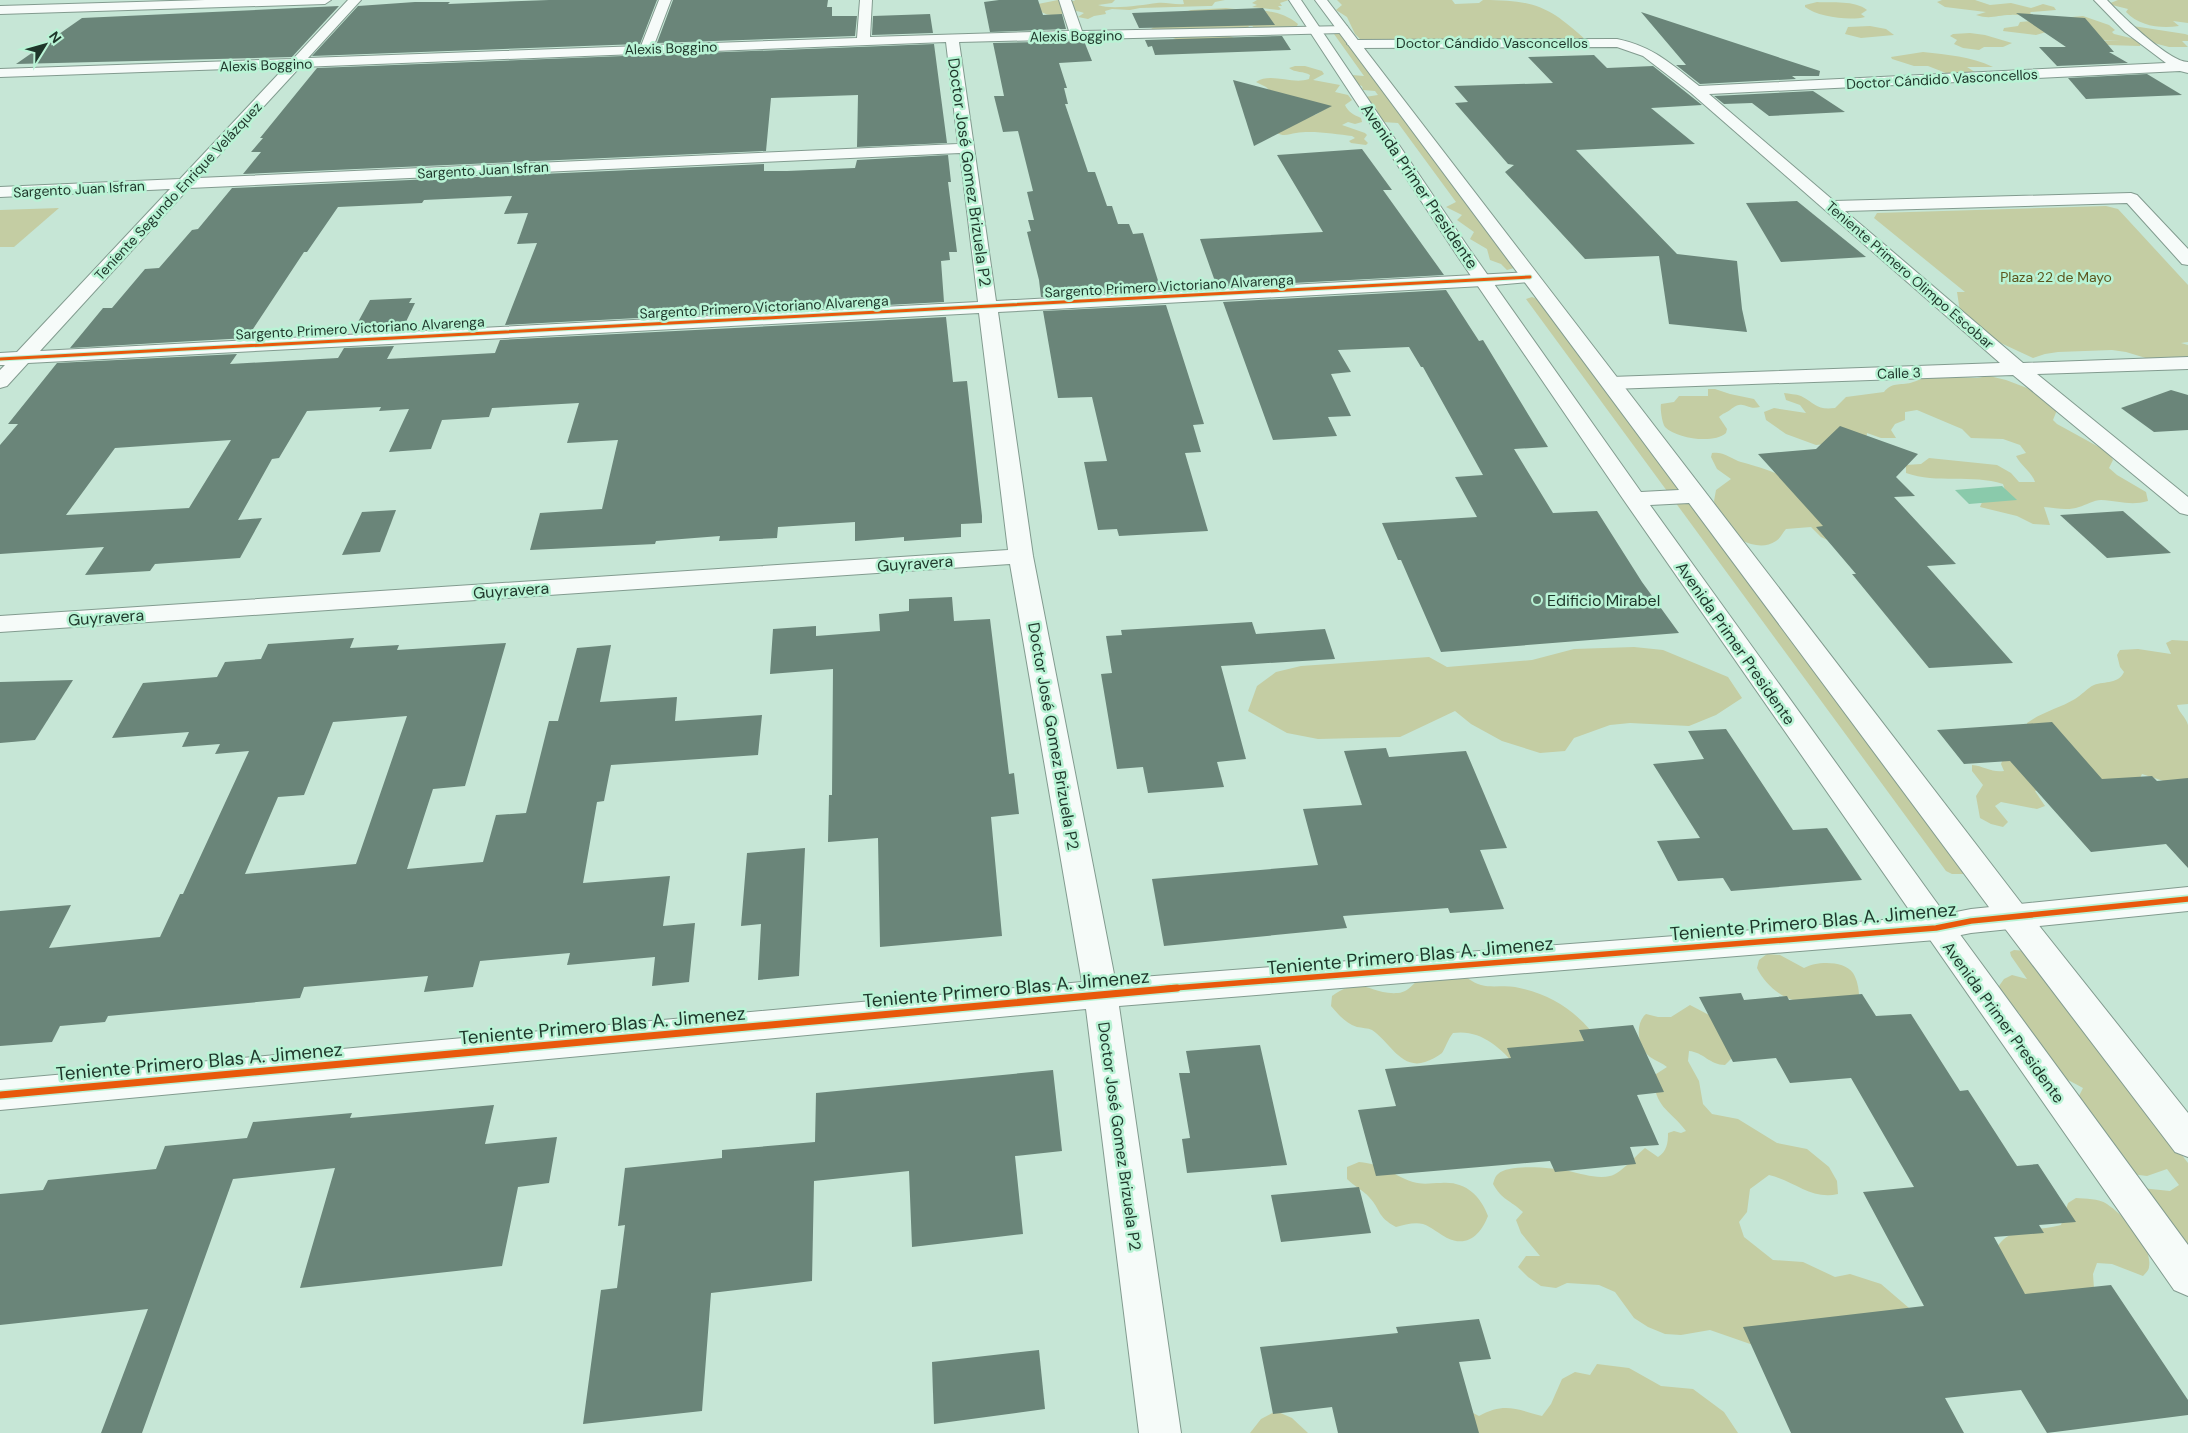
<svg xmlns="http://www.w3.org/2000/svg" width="2188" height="1433" font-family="'DM Sans',sans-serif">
<rect width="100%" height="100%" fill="#c6e6d6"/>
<g fill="#c4cda3">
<path d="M1058,0L1075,1L1074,0H1126H1115L1112,3L1098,5C1112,10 1142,5 1157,3C1166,2 1175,5 1184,4L1183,0H1225L1215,2L1212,6H1208L1140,8L1130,10L1112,9L1105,11L1106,14L1094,16L1088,19L1078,17L1084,13C1072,8 1064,16 1052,15C1045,15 1043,12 1037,10L1038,4Z"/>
<path d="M1257,0H1289L1280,3L1282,6H1278L1281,9L1279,10L1252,7L1257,5L1252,3Z"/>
<path d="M1337,0H1452L1455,4L1479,3L1483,0C1536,0 1550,7 1589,43L1445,45L1399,49L1365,44L1355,34L1347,17L1336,10L1342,5Z"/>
<path d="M1942,0H1975L1990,5L2011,3L2031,8L2043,4L2054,7L2056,10L2031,12L2030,13L2035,17C2026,18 2019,14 2011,15C1996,15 1991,20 1976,15L1986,12L1945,7L1937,2Z"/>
<path d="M2118,0H2188V23L2173,21L2179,26C2161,29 2139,26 2126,12L2128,9L2108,4Z"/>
<path d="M1817,2C1832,3 1855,0 1867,10L1861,14L1865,17C1850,21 1818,17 1805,7V5Z"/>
<path d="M1226,8C1254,12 1276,6 1298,24L1296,28L1251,30L1253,26H1249L1246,30L1227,35L1234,38L1178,40L1173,38L1176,35L1151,29L1157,25L1177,27L1185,12L1191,10Z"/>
<path d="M2083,16L2109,25L2115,30L2112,32L2114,34L2139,40L2144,38L2122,30H2131L2133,26L2185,34L2188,35V41H2182L2188,47H2169L2146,41L2141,43L2140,46L2106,45L2099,41H2121L2090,40L2053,30L2036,35L2003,31L2004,28L2018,26L2020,22Z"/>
<path d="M1870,26L1886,29L1894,35L1861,38L1845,34L1848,27Z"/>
<path d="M1337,33H1342L1511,264L1514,268L1507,270L1501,264L1490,260L1487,249L1470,239L1474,232L1457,220L1462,215L1446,207L1456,202L1398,123L1382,122L1375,111L1377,109L1367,104L1365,97L1378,95L1375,91L1363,90L1362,86L1356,84L1352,75L1364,76L1334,34Z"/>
<path d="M1970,33L1985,35L2012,43L2003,47H1984L1979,50L1963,48L1954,44L1957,40L1950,36L1953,34Z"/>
<path d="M1923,52C1948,55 1970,56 1993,67H1967L1978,74L1946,73L1928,66H1914L1892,59L1891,57Z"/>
<path d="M1295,66H1305L1322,71L1324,74L1313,80L1340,85L1335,92L1348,95L1352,100L1345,105C1348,112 1354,115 1361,118L1362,122L1355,124L1348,122L1342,125L1365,133L1367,135L1364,139L1368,143L1366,145L1351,143L1349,141L1355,138L1352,136C1337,134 1311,130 1296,133C1289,134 1284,137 1277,133L1295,118L1315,115L1325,109L1269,90L1266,87L1256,82C1271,72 1292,85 1309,79L1310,75C1304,71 1295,73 1289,68Z"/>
<path d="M2106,206L2118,209L2188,285V342L2181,343L2188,345V362H2159L2126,352L2112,350L2058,352L2045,354L2033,358L1962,325L1957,292H1965L1874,218L1877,213Z"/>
<path d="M59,208L14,247H0V210Z"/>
<path d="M1532,297L1537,299L1966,872L1964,874H1952L1946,871L1526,299Z"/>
<path d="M1933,376L1977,378L1989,376L2006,380L2027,388L2054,406L2057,410L2053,420L2057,424L2108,452L2113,460L2109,468L2117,475L2146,492L2148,501C2131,506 2119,501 2101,500C2094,500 2086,505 2079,507C2068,511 2056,508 2044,507L2050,525L2033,524L2017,516L1980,507L1983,500L2006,493L2003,484C1972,474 1937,484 1906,473V465L1921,464L1929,458L1997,465L2011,473L2019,482H2035C2031,471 2021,466 2016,456L2026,453L2020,445L2003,439L1971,438L1962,429L1917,410L1905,412V420L1895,424L1891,430L1896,438H1881L1867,433L1866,440L1816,445L1786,434L1766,420L1764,412L1774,408L1806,413L1800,405L1786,400L1784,393C1789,394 1796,394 1801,396C1816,404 1816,410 1835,408L1846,397L1884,392C1893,381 1902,386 1913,382C1920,380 1925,377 1933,376Z"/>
<path d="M1708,389H1715L1730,394L1754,399L1760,407C1745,411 1745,398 1730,410C1726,413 1723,413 1719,417L1727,429L1726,433C1714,444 1677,439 1665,427C1662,423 1660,408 1661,404L1674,402L1679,396H1708Z"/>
<path d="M1712,453C1723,451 1732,459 1741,462C1755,466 1772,470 1784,478C1807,494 1821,522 1836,544L1821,537L1811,527L1786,529C1782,533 1781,538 1776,541C1758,553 1738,538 1722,530L1714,501L1716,490L1731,479L1717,469L1711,457Z"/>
<path d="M2172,640L2188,641V704L2177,705C2179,713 2186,717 2188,725V785L2179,786L2142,774L2139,780H2098L2027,729V723C2042,712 2060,708 2075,699C2082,695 2087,688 2094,685C2105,681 2119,684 2124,672L2120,667L2117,655L2120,650L2138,649L2171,654L2166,643Z"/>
<path d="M1634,647L1663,650L1728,677L1742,698L1716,715L1689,726L1630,723L1610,725L1574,738L1565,751L1540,753L1502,741L1471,724L1455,711L1400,737L1318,739L1287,733L1248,711L1257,686L1276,672L1301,666L1429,657L1447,667L1532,660L1574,649Z"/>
<path d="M2021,754L2042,788L2035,791L2045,806L2037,809L2001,802L1995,806L2008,822L2003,827L1991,824L1980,818L1976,796L1983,785L1972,771V765C1984,766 1992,773 2004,771L2001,764L2003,759Z"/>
<path d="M2014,950L2026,951L2188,1163V1259L2141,1188L2170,1191L2179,1185L2167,1169L2147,1176L2131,1174L2079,1096L2083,1088L2057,1074L2019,1023L2020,1014L2002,996L1999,986L2004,979L2012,975L2027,979L2011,956L2010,952Z"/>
<path d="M1767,954L1780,955L1804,968C1816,961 1844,960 1853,973C1857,979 1859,989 1859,996C1846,997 1804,1003 1793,1000C1778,996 1763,981 1757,968L1759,960Z"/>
<path d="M1458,971C1465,976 1473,983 1481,985C1492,988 1504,985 1515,987C1555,995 1579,1013 1602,1045L1517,1067C1500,1047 1480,1029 1453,1033C1448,1039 1445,1049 1442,1053C1437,1057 1431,1060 1425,1062C1401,1070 1389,1041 1372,1030C1368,1028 1362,1028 1357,1027C1345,1023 1339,1015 1331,1006L1332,996C1364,974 1368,995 1398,993C1411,992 1416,978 1427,973C1435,970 1449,972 1458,971Z"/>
<path d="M1690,1005L1709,1015L1732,1058L1725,1065C1710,1065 1703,1052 1689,1051L1688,1061L1699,1081L1703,1104L1712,1114L1738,1119L1777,1143L1807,1149L1829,1167L1837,1181L1838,1194C1811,1200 1795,1181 1769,1175L1750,1189L1747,1212L1739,1222L1744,1237L1773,1260L1803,1262L1835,1277L1850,1274L1881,1284L1909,1308L1915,1321L1756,1346L1710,1330L1681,1335L1665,1334L1648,1327L1634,1318L1615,1292L1599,1285L1567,1283L1556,1288L1541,1286L1528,1277L1518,1267L1526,1256H1540L1521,1233L1516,1220L1523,1212C1510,1200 1502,1200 1493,1184C1494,1181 1495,1176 1498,1174C1510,1163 1553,1168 1569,1171C1582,1174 1597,1179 1610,1176C1621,1174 1636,1155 1645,1148L1658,1157C1667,1151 1668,1143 1668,1133L1674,1131L1681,1133L1686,1131C1667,1107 1656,1109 1653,1076L1667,1067C1662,1063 1656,1061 1650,1057C1638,1048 1634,1024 1646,1014L1658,1017H1671Z"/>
<path d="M1359,1162C1384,1164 1392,1175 1413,1182C1423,1185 1431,1183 1441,1183C1465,1181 1480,1195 1488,1216C1481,1234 1468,1248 1447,1238C1439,1234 1432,1227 1423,1224C1414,1222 1404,1225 1396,1227C1376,1216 1382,1211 1369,1197C1364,1191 1354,1186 1347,1179V1167Z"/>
<path d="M2076,1198C2086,1199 2098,1198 2107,1204C2123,1215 2153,1245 2149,1267C2149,1270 2145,1274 2143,1276L2112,1264L2097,1263L2093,1274L2094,1289L2054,1309L2018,1291L1993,1254C2008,1223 2032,1233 2061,1225L2068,1203Z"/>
<path d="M1597,1364L1629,1368L1661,1386L1693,1389L1724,1412L1738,1433H1431L1461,1407L1479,1416C1504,1402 1516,1409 1542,1416L1551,1404L1562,1379L1575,1372L1590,1375Z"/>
<path d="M1276,1411L1292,1418L1308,1433H1250L1261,1419Z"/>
</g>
<path fill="#8acaab" d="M2002,486L2017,500L1969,504L1955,490Z"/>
<g fill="#6a8579" fill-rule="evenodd">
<path d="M549,0H657L640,44L312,56L358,6L415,2H450L448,4Z"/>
<path d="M673,0H828L827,7H832V16H857L855,36L657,43Z"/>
<path d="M999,0H1038L1043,15L1062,14L1066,29L990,32L984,2Z"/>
<path d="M339,6L292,57L16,64L82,18Z"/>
<path d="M1263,8L1275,25L1139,28L1132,13Z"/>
<path d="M1641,12L1820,71L1819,76H1792L1796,79L1700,84L1676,65H1686Z"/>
<path d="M2016,13L2085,18L2114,52H2109L2128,63L2057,66L2039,47H2066Z"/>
<path d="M930,14L933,33L872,35L873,16Z"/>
<path d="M1282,36L1291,50L1155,55L1152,46L1148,47L1145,40Z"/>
<path d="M1084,41L1092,61L1059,63L1067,88H1064L1068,104H1065L1088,172H1095L1107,206H1112L1118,224H1129L1133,234L1143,233L1161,290L1041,297L1039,280L1027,232L1031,231L1028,220H1034L1027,192L1033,191L1018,131L1003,132L994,96H1004L993,43Z"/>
<path d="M934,44L947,143L857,147L858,95L771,98L766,151L243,174L261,152H251L263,138H260L317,68Z"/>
<path d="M1594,55L1607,68L1653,66L1702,105L1651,108L1695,144L1576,150L1677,254L1737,261L1742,309L1747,332L1669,324L1659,256L1585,259L1505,172L1514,165L1508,164L1455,103L1468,102L1454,86L1553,83L1528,57Z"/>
<path d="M2147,74L2182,95L2086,99L2068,78Z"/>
<path d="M1233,80L1332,106L1254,146Z"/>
<path d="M1813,91L1845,112L1769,116L1752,103L1724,104L1714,96Z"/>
<path d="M1362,149L1392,190H1383L1444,275L1217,287L1200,239L1323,232L1277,155Z"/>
<path d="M948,155L951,182H948L957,252H949L950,260L941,261L944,302L505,325L537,243L517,244L528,213L504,214L512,196L424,200L422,203L338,207L307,252H304L247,338L70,348L103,308H112L145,269L159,268L192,230L198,229L232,188L764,164V171H787L855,168L857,160Z"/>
<path d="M1797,201L1866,257L1781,262L1746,203Z"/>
<path d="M1446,290L1479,341L1483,340L1548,447L1514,449L1553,513L1597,511L1642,582L1679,633L1441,652L1401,560H1398L1382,523L1477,517L1455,477L1483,475L1423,367H1421L1409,347L1338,350L1351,372L1331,374L1351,416L1328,417L1337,436L1273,440L1223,302Z"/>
<path d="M412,298L409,303H415L402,330L352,333L370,300Z"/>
<path d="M1166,305L1204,424L1193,425L1201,452L1185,453L1208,531L1119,536L1117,529L1098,530L1084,462L1107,461L1092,397L1058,398L1043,311Z"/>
<path d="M946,317L953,382L967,381L982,516V523L961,524V537L904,541V537L855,541V522L778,527L777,538L719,541L720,536L656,541L655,544L530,550L540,513L602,509L618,440L567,443L579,403L492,408L489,417L442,420L431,449L389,452L409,409L379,411L381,407L307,411L279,458L272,459L238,520L262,518L240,558L155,564L150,571L85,575L104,547L0,554V445L18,424H8L57,363L237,354L230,364L338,358L344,348L394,346L387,359L495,353L500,340ZM231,440L189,508L66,515L115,448Z"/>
<path d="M2171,390L2188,395V430L2154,432L2121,408Z"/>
<path d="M1840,426L1918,454L1896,477L1915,496L1894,497L1956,564L1927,566L2013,663L1929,668L1852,574H1856L1816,527L1823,526L1758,454L1816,449Z"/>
<path d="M396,510L380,552L342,555L362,512Z"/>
<path d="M2123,511L2171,553L2107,558L2060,515Z"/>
<path d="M952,597L954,621L990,619L1009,774L1014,773L1019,814L991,817L1002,936L880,947L878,838L828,842L829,795H832L833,669L770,674L773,629L816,626V636L880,631L879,614L909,611V599Z"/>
<path d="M1252,622L1256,634L1325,629L1335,659L1221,666L1246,759L1217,762L1224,787L1148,793L1143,767L1117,769L1101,674L1112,673L1106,636L1122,635L1121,630Z"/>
<path d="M354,638L350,648L399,645L397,650L506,643L465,786L433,789L407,869L483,862L496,815L526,813L549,721H558L577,648L611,645L600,702L677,697L675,721L762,715L758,755L611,765L604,801L597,802L583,883L670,876L663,926L695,923L689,982L652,986L655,957L567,965L570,953L480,961L473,987L424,992L428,976L304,987L300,998L108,1016L105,1022L60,1026L52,1042L0,1046V911L71,905L49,948L160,937L180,894H183L249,751L215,754L220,744L182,747L189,732L112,738L143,683L217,677L225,662L261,659L268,644ZM407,716L356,864L245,874L278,797L304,795L333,722Z"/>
<path d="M73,680L35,740L0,743V682Z"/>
<path d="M2052,722L2102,779L2152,776L2157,781L2188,778V868L2166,844L2091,852L2010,761L1964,764L1937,730Z"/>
<path d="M1726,729L1793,830L1827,828L1862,880L1731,891L1723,878L1678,881L1657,841L1700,838L1653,764L1704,759L1688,731Z"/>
<path d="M1386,748L1389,757L1466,751L1507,848L1480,850L1504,909L1450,913L1448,908L1343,916L1347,928L1164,946L1152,879L1318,865L1303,809L1362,805L1344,751Z"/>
<path d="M805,848L799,976L758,980L761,924L741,926L747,853Z"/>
<path d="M1741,993L1744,1000L1787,996L1789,1000L1862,994L1876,1016L1911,1014L1960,1091L1968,1090L2017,1166L2038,1164L2076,1222L2039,1225L2044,1233L1994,1237L2025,1294L2111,1285L2188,1400V1415L2047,1433L2021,1390L1945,1398L1964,1433H1791L1743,1327L1924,1306L1863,1192L1914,1187L1851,1078L1790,1083L1776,1058L1733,1062L1699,997Z"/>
<path d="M1633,1025L1664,1092L1637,1095L1659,1145L1630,1147L1636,1164L1555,1172L1550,1161L1376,1176L1358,1110L1396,1106L1385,1069L1511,1058L1507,1048L1584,1041L1579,1030Z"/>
<path d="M1260,1045L1287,1165L1187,1173L1182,1139L1190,1138L1179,1073H1190L1186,1051Z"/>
<path d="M1053,1070L1062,1151L1015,1156L1023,1234L912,1247L909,1171L814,1181L812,1281L711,1293L702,1411L583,1424L601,1290L617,1288L625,1225L618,1226L625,1168L722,1158V1150L815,1142L816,1093Z"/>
<path d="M494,1105L485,1144L557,1137L549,1183L518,1187L502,1266L300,1288L335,1168L233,1179L142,1433H101L148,1309L0,1325V1194L43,1190L48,1180L156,1169L165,1146L247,1138L253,1122L352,1113L350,1118Z"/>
<path d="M1359,1187L1371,1233L1281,1242L1271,1195Z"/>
<path d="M1479,1319L1491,1359L1459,1362L1479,1433H1338L1332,1407L1273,1414L1260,1347L1398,1333L1396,1327Z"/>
<path d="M1039,1350L1045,1409L934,1424L932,1362Z"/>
</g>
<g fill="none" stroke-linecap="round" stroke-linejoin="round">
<g stroke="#829b8f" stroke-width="2">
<g id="street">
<path d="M205,0H331L325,4L0,14V6Z"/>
<path d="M348,0H361L308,58L641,46L659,0H671L654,45L857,38L860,0H872L870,37L1069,31L1059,0H1071L1082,31L1347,26L1348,29L1347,32L1342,33L959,42L996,301L1530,272L1536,273L1539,277L1536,281L1530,282L1483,286L998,312L1033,556L1115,979L1936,916L1971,909L2188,887V911L1971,933L1936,940L1119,1006L1181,1433H1139L1086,1009L0,1110V1080L1082,982L1010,564L0,632V616L1008,550L979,313L28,363L7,386L0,388V370L5,365H0V353L17,352L170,189L0,197V187L180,179L285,67L0,77V69L293,59ZM946,42L958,144L198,178L300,67ZM960,153L978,302L40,351L189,188Z"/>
<path d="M2094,0H2107C2120,14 2169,62 2188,62V73L2180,71L1709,94L1834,201L2131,193L2137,195L2188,249V265L2182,264L2127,203L1845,211L2023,363L2188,357V369L2037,374L2188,497V515L2180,513L2013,375L1611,389L1604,387L1601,383L1604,379L1611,377L2000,363L1691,93L1643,56L1617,47L1354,48L1347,44L1354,40L1617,39C1654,47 1670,63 1699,86L2166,63L2125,32Z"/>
</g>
</g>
<g stroke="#829b8f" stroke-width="2">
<path id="secondary" d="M1289,0H1301L1470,250L1641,492L1679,490L1315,0H1327L2025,908L2188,1113V1157L2175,1152L2003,926L1689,503L1650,505L1934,899L2188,1245V1296L2174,1290L1623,499L1454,251Z"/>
</g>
<use href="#street" fill="#f6fbf9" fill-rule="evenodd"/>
<use href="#secondary" fill="#f6fbf9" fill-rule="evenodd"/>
<g stroke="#b9f3d5" stroke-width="5">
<path id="cycleway-far2" d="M0,359L1530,277"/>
</g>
<g stroke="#b9f3d5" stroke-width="9">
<path id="cycleway-far1" d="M1161,989L1936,928L1971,921L2188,899"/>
</g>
<g stroke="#b9f3d5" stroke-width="10">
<path id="cycleway" d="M0,1095L1177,988"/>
</g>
<use href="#cycleway-far2" stroke="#e8590c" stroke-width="3"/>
<use href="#cycleway-far1" stroke="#e8590c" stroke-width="5.5"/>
<use href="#cycleway" stroke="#e8590c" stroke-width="7"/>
</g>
<circle fill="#597466" stroke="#b9f3d5" stroke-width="2" cx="1537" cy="600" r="5"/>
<g text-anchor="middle" stroke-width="5" stroke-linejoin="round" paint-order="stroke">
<g font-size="14" fill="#1e362a" stroke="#b9f3d5">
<text transform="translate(1076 36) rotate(-1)" y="5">Alexis Boggino</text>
<text x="1492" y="48">Doctor Cándido Vasconcellos</text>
<text transform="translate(671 48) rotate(-2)" y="5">Alexis Boggino</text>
<text transform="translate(266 65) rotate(-2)" y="5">Alexis Boggino</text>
<text transform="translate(1942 79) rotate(-3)" y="5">Doctor Cándido Vasconcellos</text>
<text transform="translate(483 170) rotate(-3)" y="5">Sargento Juan Isfran</text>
<text transform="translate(79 189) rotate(-3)" y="5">Sargento Juan Isfran</text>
<text transform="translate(178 191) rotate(-47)" y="5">Teniente Segundo Enrique Velázquez</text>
<text transform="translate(1910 275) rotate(41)" y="5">Teniente Primero Olimpo Escobar</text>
<text transform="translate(1169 286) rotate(-3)" y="5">Sargento Primero Victoriano Alvarenga</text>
<text transform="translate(764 307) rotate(-3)" y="5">Sargento Primero Victoriano Alvarenga</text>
<text transform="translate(360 328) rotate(-3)" y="5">Sargento Primero Victoriano Alvarenga</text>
<text transform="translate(1899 373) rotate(-2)" y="5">Calle 3</text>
</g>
<g font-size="14" fill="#5c551e" stroke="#b9f3d5">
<text x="2056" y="282">Plaza 22 de Mayo</text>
</g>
<g font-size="16" fill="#1e362a" stroke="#b9f3d5">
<text transform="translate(970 172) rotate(82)" y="6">Doctor José Gomez Brizuela P2</text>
<text transform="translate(1420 186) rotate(56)" y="6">Avenida Primer Presidente</text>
<text transform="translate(915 563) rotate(-4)" y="6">Guyravera</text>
<text transform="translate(511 590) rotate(-4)" y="6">Guyravera</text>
<text transform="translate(106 617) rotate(-4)" y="6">Guyravera</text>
<text transform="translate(1736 643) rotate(55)" y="6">Avenida Primer Presidente</text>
<text transform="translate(1054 736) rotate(80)" y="6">Doctor José Gomez Brizuela P2</text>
<text transform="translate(2004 1022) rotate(54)" y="6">Avenida Primer Presidente</text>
<text transform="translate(1120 1136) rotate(82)" y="6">Doctor José Gomez Brizuela P2</text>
</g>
<g font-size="16" fill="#1e362a" stroke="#b9f3d5" text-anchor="start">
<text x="1547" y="606">Edificio Mirabel</text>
</g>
<g font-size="19" fill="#1e362a" stroke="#b9f3d5">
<text transform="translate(1813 921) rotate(-5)" y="7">Teniente Primero Blas A. Jimenez</text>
<text transform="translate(1410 955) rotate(-5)" y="7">Teniente Primero Blas A. Jimenez</text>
<text transform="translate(1006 988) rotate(-5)" y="7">Teniente Primero Blas A. Jimenez</text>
<text transform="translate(602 1025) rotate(-5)" y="7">Teniente Primero Blas A. Jimenez</text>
<text transform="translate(199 1061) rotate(-5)" y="7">Teniente Primero Blas A. Jimenez</text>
</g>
</g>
<g transform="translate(45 45) rotate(53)" stroke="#b9f3d5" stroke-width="4" paint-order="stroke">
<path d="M0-4L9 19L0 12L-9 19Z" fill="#1e362a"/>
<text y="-8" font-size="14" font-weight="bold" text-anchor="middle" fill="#1e362a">N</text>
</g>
</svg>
